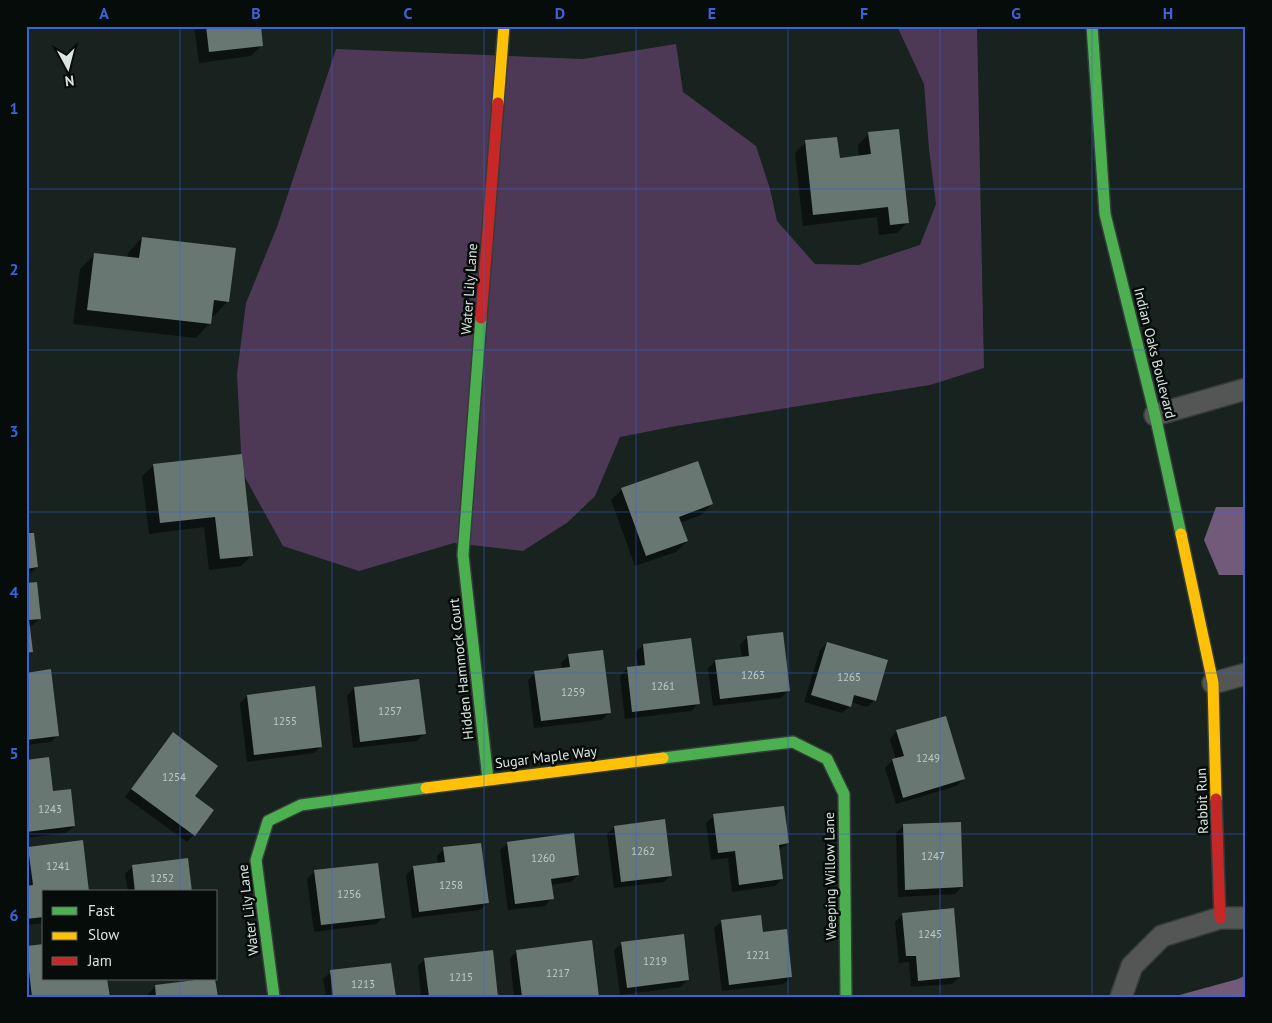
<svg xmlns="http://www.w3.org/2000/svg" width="1272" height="1023" font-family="'PT Sans',sans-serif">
<rect width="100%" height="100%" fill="#18221f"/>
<path fill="#4d3955" d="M897,26H977L984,368L930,385L676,426L620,437L595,496L568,522L523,551L454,543L359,571L283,546L242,472L237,374L246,303L277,227L336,49L583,59L676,44L683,92L756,146L770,189L777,221L815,264L859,265L920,245L936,204L929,149L924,84Z"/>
<g fill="#715a7a">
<path d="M1216,507H1246V575H1219L1204,540Z"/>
<path d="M1246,975V997H1172L1238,979Z"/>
</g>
<g fill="#0007">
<path d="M194,26H260L262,45L251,56L199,63Z"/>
<path d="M869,134L908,222L897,233L879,235L877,217L803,226L795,153L806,142L838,159L859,157L858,145Z"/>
<path d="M142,238L228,301L214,316H211L210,323L196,338L73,324L80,269L94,255L127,258L128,253Z"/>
<path d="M241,455L252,555L241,566L209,570L204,527L149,534L142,476L154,465Z"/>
<path d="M622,489L712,504L701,515L680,523L687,541L676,552L635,566L611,500Z"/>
<path d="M26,535L37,567L30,574L26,575Z"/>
<path d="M26,584L40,618L33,625L29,626L32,652L26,657Z"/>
<path d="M747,637L789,690L781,698L713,706L708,668L716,661L742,658L740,645Z"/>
<path d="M827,643L875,700L867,707L851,702L850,706L842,713L804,702L820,650Z"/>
<path d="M643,645L698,704L691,711L625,719L620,676L627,669L638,667L636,652Z"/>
<path d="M569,655L609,712L602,720L534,728L528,680L535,673L562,669L561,663Z"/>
<path d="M26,674L58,735L51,742L26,745Z"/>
<path d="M354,688L424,733L417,741L353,748L347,696Z"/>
<path d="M247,696L321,746L314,753L247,762L240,703Z"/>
<path d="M897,731L964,779L956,786L896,804L885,768L892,761L896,760L890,739Z"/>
<path d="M173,734L193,797L194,835L187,842L125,797L166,741Z"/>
<path d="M26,761L52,793L74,826L66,833L26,838Z"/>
<path d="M714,816L788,843L779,850L782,879L775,886L732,892L728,858L711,860L706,823Z"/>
<path d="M903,826L962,887L955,894L898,897L896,833Z"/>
<path d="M614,827L671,875L664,882L614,888L607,834Z"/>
<path d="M508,843L578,875L571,882L551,885L552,898L545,906L508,910L500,850Z"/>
<path d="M29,848L44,892V923L26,925V851Z"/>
<path d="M444,849L488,903L480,910L412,918L406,875L414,867L438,864L437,856Z"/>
<path d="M133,866L191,892H128L125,874Z"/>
<path d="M314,872L384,917L376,924L314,932L307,879Z"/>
<path d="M903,914L959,977L952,984L911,987L909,962L899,963L895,922Z"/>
<path d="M722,921L762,934L791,977L784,984L722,991L714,928Z"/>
<path d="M622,943L688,980L681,987L620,995L614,950Z"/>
<path d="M26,948L44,979L108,997H26Z"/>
<path d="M517,951L598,997H514L510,958Z"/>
<path d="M425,959L497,997H421L418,966Z"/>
<path d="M331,972L394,997H326L323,979Z"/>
<path d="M156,986L216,997H149L148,994Z"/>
</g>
<g fill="#687772">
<path d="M206,26H261L263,46L209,52Z"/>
<path d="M899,129L909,223L890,225L888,207L813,215L805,140L837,137L840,158L871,154L868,132Z"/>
<path d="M142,237L236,248L229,302L214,300L211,324L87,310L94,253L139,258Z"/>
<path d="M242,454L253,556L220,559L215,517L160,523L153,464Z"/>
<path d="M698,461L713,504L679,517L688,541L646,556L621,488Z"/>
<path d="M26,533H34L38,567L26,569Z"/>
<path d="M37,582L41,619L29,620L33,652L26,653V583Z"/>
<path d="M783,632L790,691L720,699L715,660L749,656L747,636Z"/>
<path d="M691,638L700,704L632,712L627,667L645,665L643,644Z"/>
<path d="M827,642L888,660L876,701L854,695L851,707L811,695Z"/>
<path d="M603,650L611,713L541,721L534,671L570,667L568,654Z"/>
<path d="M51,669L59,736L26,740V673Z"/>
<path d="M419,679L426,734L360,742L354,687Z"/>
<path d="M315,686L322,747L254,755L247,695Z"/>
<path d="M946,716L965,779L903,798L892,759L904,756L896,730Z"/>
<path d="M173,732L218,766L195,796L214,810L195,836L131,789Z"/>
<path d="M49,757L53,791L71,789L75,826L26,832V760Z"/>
<path d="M784,806L789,843L779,845L783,879L739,885L735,851L718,853L713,814Z"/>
<path d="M665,819L672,876L621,882L614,826Z"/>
<path d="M961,822L963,887L905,890L903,824Z"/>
<path d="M574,833L579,875L551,879L554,899L515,904L507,842Z"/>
<path d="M83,840L89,892H44V917L26,919V886L33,885L28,847Z"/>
<path d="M481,843L489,903L419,912L413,866L445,862L443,847Z"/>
<path d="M188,858L192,892H135L132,865Z"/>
<path d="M378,863L385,918L321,925L314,870Z"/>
<path d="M954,908L960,977L918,981L916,956H906L902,913Z"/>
<path d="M761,915L763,932L787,929L792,977L729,985L721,920Z"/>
<path d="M684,934L689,980L627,988L621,942Z"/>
<path d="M592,940L599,997H522L516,950Z"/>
<path d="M44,944V979H107L110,997H32L26,946Z"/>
<path d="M493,950L498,997H429L424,958Z"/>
<path d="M391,963L396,997H333L330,970Z"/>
<path d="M204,979H215L218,997H156L155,985Z"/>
</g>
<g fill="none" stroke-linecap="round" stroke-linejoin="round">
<g stroke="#343c39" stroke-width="24">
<g id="street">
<path d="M1155,415L1246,389"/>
<path d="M1213,683L1246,674"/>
<path d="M1121,997L1132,966L1162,936L1220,918H1246"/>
</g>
</g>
<g stroke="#343c39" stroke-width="14">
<g id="fast">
<path d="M1092,26L1105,214L1155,415L1181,534"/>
<path d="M481,318L463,555L488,779"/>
<path d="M663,758L793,742L827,759L844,794L846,997"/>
<path d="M274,997L256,860L268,821L301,805L426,788"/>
</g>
</g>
<g stroke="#343c39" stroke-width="14">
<g id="slow">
<path d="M498,103L504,26"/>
<path d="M1181,534L1213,683L1216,799"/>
<path d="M426,788L663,758"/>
</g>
</g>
<g stroke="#343c39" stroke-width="14">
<g id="jam">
<path d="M481,318L498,103"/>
<path d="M1216,799L1220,918"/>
</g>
</g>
<use href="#street" stroke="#535655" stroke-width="21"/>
<use href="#fast" stroke="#4caf50" stroke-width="11"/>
<use href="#slow" stroke="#ffc107" stroke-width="11"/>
<use href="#jam" stroke="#c62828" stroke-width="11"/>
</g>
<path fill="none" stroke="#3964d9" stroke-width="1" stroke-opacity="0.55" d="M180,26V892M332,26V997M484,26V997M636,26V997M788,26V997M940,26V997M1092,26V997M26,189H1246M26,350H1246M26,512H1246M26,673H1246M26,834H1246M180,979V997"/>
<g text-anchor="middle" stroke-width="5" stroke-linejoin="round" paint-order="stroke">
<g font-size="11" fill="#bec9c4">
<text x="753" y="679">1263</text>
<text x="849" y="681">1265</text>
<text x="663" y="690">1261</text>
<text x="573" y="696">1259</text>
<text x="390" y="715">1257</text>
<text x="285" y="725">1255</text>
<text x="928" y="762">1249</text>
<text x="174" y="781">1254</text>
<text x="50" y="813">1243</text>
<text x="643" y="855">1262</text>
<text x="933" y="860">1247</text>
<text x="543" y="862">1260</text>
<text x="58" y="870">1241</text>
<text x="162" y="882">1252</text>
<text x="451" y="889">1258</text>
<text x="349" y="898">1256</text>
<text x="930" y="938">1245</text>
<text x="758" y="959">1221</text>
<text x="655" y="965">1219</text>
<text x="558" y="977">1217</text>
<text x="461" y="981">1215</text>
<text x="363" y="988">1213</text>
</g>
<g font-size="14" fill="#dae4e0" stroke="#060c0a">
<text transform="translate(469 289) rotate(-86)" y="5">Water Lily Lane</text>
<text transform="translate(1155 353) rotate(76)" y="5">Indian Oaks Boulevard</text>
<text transform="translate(461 669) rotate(-96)" y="5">Hidden Hammock Court</text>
<text transform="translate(546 757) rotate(-7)" y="5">Sugar Maple Way</text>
<text transform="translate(1202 801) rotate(-92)" y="5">Rabbit Run</text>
<text transform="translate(830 876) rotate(-91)" y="5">Weeping Willow Lane</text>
<text transform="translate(248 910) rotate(-97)" y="5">Water Lily Lane</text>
</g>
</g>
<rect width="1272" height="1023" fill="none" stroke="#060c0a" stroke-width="55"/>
<rect x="42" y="890" width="175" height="90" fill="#060c0a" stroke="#5b6260"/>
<rect x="52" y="907" width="25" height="8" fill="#4caf50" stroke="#5b6260"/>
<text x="88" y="916" font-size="15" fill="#dae4e0">Fast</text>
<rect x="52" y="932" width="25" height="8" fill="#ffc107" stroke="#5b6260"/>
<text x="88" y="940" font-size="15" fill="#dae4e0">Slow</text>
<rect x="52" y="957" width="25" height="8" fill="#c62828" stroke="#5b6260"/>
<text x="88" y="966" font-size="15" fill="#dae4e0">Jam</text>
<g transform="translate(68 68) rotate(173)" stroke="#060c0a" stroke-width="4" paint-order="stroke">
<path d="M0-4L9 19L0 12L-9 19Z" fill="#dae4e0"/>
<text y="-8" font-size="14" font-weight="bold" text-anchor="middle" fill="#dae4e0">N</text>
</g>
<rect x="28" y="28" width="1216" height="968" fill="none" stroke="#3964d9" stroke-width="2"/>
<g font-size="16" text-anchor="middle" font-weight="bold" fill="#3964d9">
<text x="104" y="19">A</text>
<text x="256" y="19">B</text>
<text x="408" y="19">C</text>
<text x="560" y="19">D</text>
<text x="712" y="19">E</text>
<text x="864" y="19">F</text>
<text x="1016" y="19">G</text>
<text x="1168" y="19">H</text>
<text x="14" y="114">1</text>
<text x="14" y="275">2</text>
<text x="14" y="437">3</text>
<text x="14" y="598">4</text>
<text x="14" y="759">5</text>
<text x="14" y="921">6</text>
</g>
</svg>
